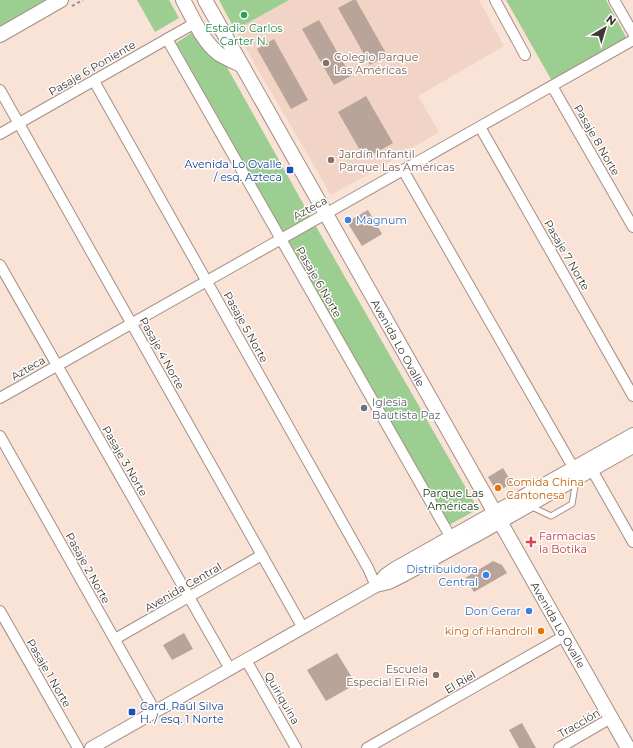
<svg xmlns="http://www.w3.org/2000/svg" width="633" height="748" font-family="Montserrat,sans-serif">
<rect width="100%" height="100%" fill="#f9e2d6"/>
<path fill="#f1d4c5" d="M289,0H479L504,46L418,96L439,132L362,178L331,195L235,30Z"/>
<g fill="#9dce91">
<path d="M0,0H55L0,30Z"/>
<path d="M137,0H169L179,18L155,32Z"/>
<path d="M219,0H289L235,30Z"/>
<path d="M506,0H606L627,39L552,81Z"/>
<path d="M193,32L223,60L310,216L478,509L449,525L176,43Z"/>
</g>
<g fill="#b9a499">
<path d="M353,0H356L387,55L370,65L338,8Z"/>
<path d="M319,20L351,76L334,85L302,29Z"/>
<path d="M274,39L308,100L291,109L257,49Z"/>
<path d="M366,96L393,143L365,159L338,112Z"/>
<path d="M368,210L382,234L362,246L347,222Z"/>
<path d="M503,468L512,483L497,492L488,477Z"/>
<path d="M493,561L502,565L507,573L474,592L465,578Z"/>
<path d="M184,633L193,649L172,660L163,645Z"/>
<path d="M337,653L356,684L326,701L307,670Z"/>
<path d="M522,723L536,748H519L509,730Z"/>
</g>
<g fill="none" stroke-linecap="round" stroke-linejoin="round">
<g stroke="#a48f85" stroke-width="7">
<path id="service" d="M530,506L551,516L572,504L576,481"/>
</g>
<g stroke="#a48f85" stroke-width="12">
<g id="minor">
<path d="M495,0L525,55"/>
<path d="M614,0L633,33"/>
<path d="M167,39L450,536"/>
<path d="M94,81L368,568L376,586"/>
<path d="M552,86L633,227"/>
<path d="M0,90L303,628"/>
<path d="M480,127L633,396"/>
<path d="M0,134L195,23"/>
<path d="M403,170L573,467"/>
<path d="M0,265L230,669"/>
<path d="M0,398L633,40"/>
<path d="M0,436L155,711"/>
<path d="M592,470L633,542"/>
<path d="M0,611L78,748"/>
<path d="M115,639L262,555"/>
<path d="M246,660L296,748"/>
<path d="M367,748L564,636"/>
<path d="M559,748L611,718"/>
</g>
</g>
<g stroke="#a48f85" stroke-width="14">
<g id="tertiary">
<path d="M376,586L385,575L395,568L633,434"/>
<path d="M91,748L376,586L389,583L401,577L483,532L633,447"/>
</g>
</g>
<g stroke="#a48f85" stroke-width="16">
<g id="secondary">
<path d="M183,0C193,18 202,41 219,54C226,58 234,62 241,65"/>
<path d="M205,0L628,748"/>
<path d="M0,35L61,0"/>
</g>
</g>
<path stroke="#9f8f87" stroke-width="2" stroke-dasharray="3 3" stroke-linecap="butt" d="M72,6L83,0"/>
<use href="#service" stroke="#fff" stroke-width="5"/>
<use href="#minor" stroke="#fff" stroke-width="10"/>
<use href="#tertiary" stroke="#fff" stroke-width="12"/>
<use href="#secondary" stroke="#fff" stroke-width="14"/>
</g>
<circle fill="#2e9e5b" stroke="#fff" stroke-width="1.5" cx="244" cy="15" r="4"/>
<g fill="#8d6e63" stroke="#fff" stroke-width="1.5">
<circle cx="326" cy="63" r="4"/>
<circle cx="331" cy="160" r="4"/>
<circle cx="436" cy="675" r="4"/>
</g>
<g fill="#1a4fb4" stroke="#fff" stroke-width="1.5">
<rect x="286" y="166" width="8" height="8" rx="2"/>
<rect x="128" y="708" width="8" height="8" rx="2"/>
</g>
<g fill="#3f7fe0" stroke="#fff" stroke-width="1.5">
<circle cx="348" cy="220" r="4"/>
<circle cx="486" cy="575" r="4"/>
<circle cx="529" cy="611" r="4"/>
</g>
<circle fill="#6b7280" stroke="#fff" stroke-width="1.5" cx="364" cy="408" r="4"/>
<g fill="#e8710a" stroke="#fff" stroke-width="1.5">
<circle cx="498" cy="488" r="4"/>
<circle cx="541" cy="631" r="4"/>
</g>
<path fill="#e0444e" stroke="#fff" stroke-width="1.5" d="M529 536h4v4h4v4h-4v4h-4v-4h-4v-4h4z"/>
<g text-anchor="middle" stroke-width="3" stroke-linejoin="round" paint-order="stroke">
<g font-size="11" fill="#27864d" stroke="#fff">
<text x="244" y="32">Estadio Carlos<tspan x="244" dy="13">Carter N.</tspan></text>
</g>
<g font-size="11" fill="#785e54" stroke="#fff" text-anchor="start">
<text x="334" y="61">Colegio Parque<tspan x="334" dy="13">Las Américas</tspan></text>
<text x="339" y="158">Jardín Infantil<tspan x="339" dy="13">Parque Las Américas</tspan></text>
<text x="428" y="673" text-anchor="end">Escuela<tspan x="428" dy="13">Especial El Riel</tspan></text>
</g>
<g font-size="11" fill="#3f3732" stroke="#fff">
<text transform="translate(92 68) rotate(-30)" y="4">Pasaje 6 Poniente</text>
<text transform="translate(597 140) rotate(60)" y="4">Pasaje 8 Norte</text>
<text transform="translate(310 208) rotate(-29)" y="4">Azteca</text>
<text transform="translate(567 255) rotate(60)" y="4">Pasaje 7 Norte</text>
<text transform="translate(319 282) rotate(60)" y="4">Pasaje 6 Norte</text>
<text transform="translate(246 327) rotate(61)" y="4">Pasaje 5 Norte</text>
<text transform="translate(398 343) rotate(61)" y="4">Avenida Lo Ovalle</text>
<text transform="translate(162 353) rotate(61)" y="4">Pasaje 4 Norte</text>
<text transform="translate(28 368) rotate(-30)" y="4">Azteca</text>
<text transform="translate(125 461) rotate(60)" y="4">Pasaje 3 Norte</text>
<text transform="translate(88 568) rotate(61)" y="4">Pasaje 2 Norte</text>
<text transform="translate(183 587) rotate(-30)" y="4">Avenida Central</text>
<text transform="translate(558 625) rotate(60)" y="4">Avenida Lo Ovalle</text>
<text transform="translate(49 673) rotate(60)" y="4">Pasaje 1 Norte</text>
<text transform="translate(460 682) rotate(-30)" y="4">El Riel</text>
<text transform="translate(282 698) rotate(60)" y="4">Quiriquina</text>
<text transform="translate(579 723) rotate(-30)" y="4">Tracción</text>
</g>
<g font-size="11" fill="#164399" stroke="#fff" text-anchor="end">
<text x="282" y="168">Avenida Lo Ovalle<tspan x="282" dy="13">/ esq. Azteca</tspan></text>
<text x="140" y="710" text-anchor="start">Card. Raúl Silva<tspan x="140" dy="13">H. / esq. 1 Norte</tspan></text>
</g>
<g font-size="11" fill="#366cbe" stroke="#fff" text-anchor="end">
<text x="356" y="224" text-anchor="start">Magnum</text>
<text x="478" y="573">Distribuidora<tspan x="478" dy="13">Central</tspan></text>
<text x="521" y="615">Don Gerar</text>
</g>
<g font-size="11" fill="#5b616d" stroke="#fff" text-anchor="start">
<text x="372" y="406">Iglesia<tspan x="372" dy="13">Bautista Paz</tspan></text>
</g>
<g font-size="11" fill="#c56008" stroke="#fff" text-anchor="start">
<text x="506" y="486">Comida China<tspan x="506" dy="13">Cantonesa</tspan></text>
<text x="533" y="635" text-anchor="end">king of Handroll</text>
</g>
<g font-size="11" fill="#14340b" stroke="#fff">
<text x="453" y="497">Parque Las<tspan x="453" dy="13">Américas</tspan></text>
</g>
<g font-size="11" fill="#be3a42" stroke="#fff" text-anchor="start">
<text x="539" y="540">Farmacias<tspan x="539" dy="13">la Botika</tspan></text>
</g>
</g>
<g transform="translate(605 28) rotate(38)" stroke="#ffffff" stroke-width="3" paint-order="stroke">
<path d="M0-3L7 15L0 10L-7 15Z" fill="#3f3732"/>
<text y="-6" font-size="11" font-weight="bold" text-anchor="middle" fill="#3f3732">N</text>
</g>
</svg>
